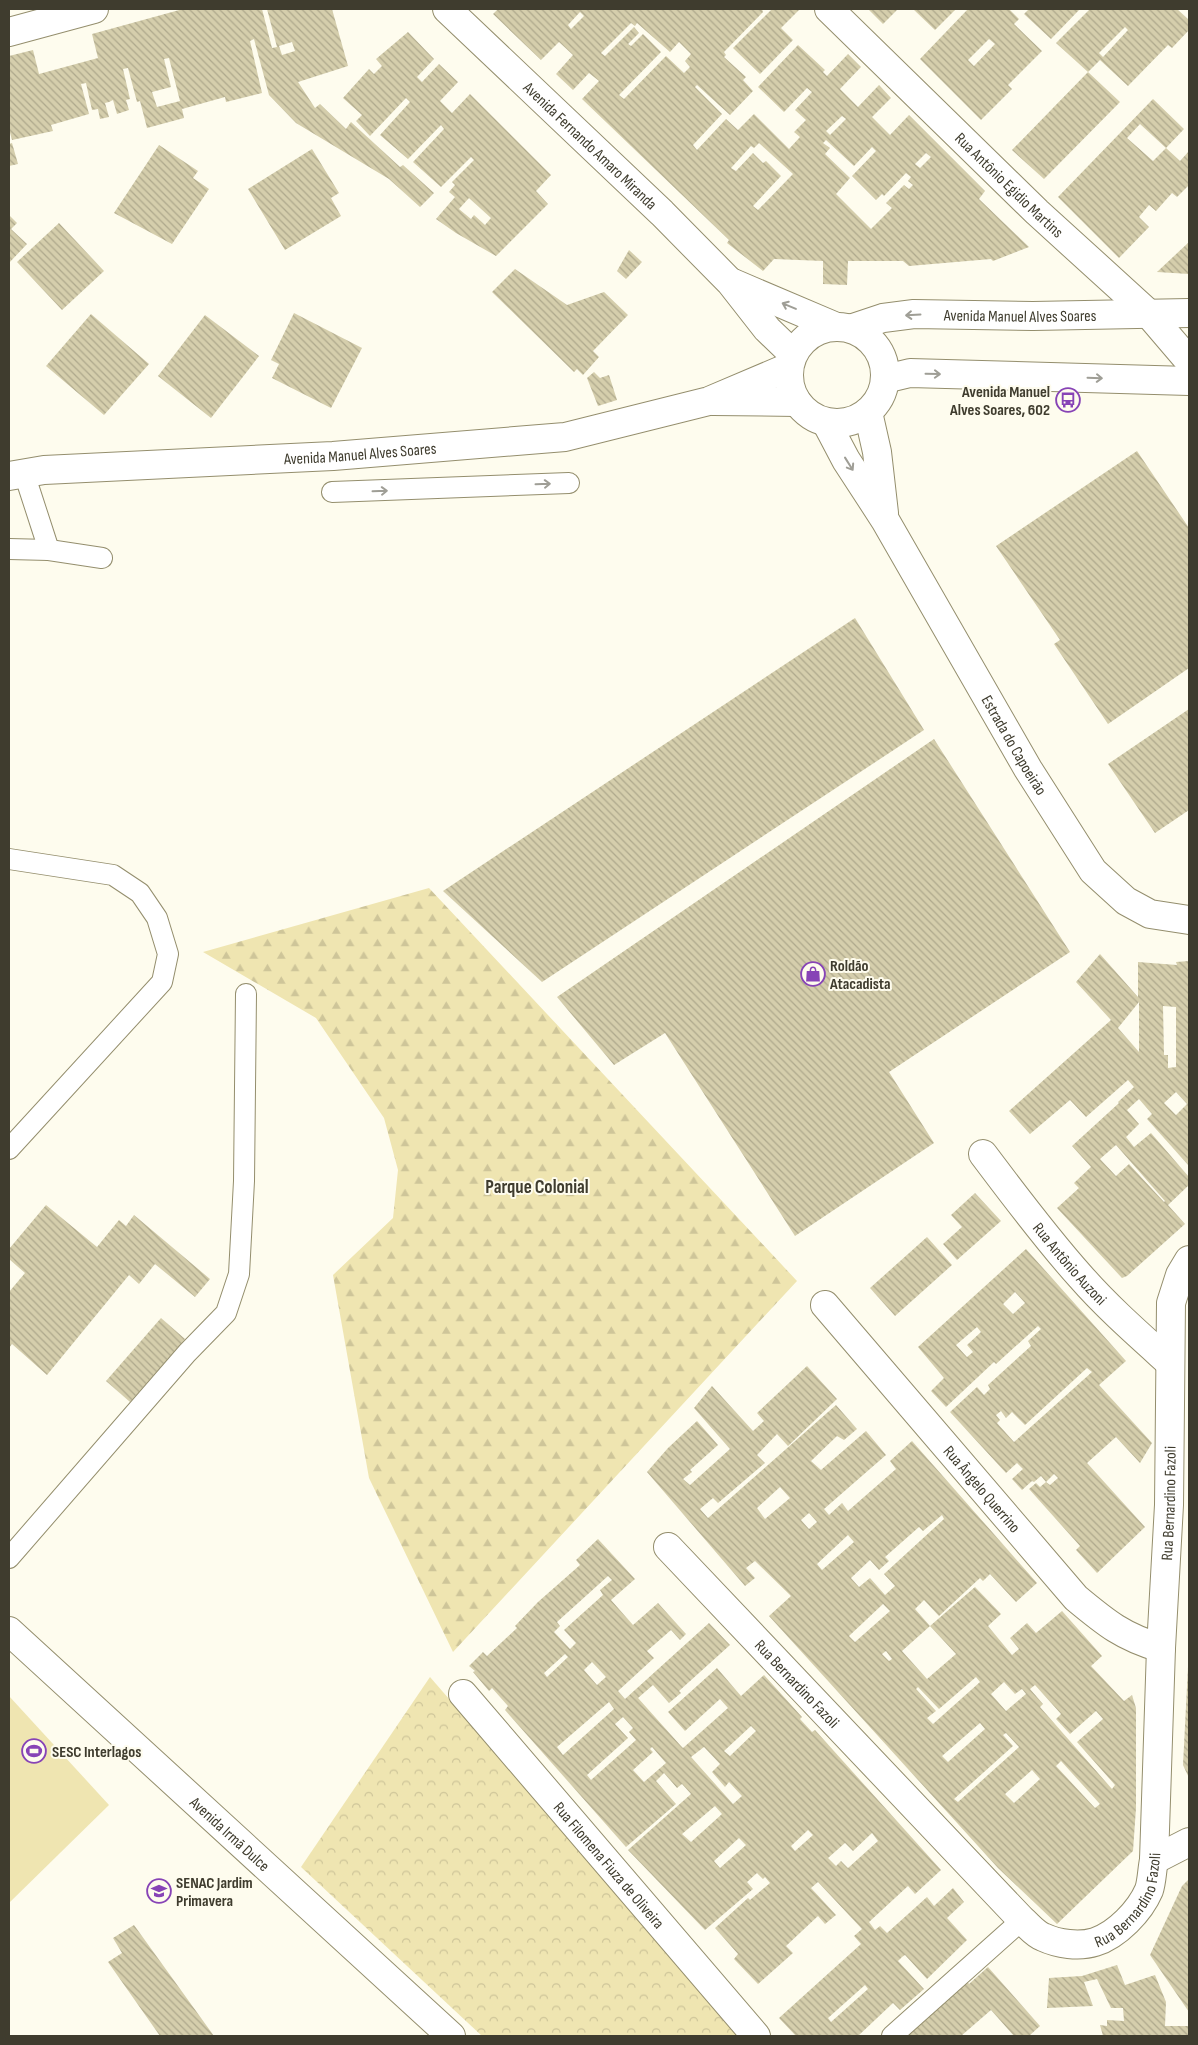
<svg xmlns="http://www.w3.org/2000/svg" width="1198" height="2045" font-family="'Sofia Sans Condensed',sans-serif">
<defs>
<pattern id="forest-firs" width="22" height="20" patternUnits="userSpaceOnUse" patternTransform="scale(1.25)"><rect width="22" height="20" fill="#efe5b1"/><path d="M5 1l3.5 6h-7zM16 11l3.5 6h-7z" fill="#cec599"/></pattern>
<pattern id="park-crowns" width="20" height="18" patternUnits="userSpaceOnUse" patternTransform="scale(1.25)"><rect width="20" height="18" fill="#efe5b1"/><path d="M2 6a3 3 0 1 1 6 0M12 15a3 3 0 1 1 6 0" fill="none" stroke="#cec599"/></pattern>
<pattern id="building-back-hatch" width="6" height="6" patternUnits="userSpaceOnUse" patternTransform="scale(1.25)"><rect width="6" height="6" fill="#d5ceac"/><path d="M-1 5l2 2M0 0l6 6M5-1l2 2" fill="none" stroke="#aea88c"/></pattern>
</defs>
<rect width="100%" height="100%" fill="#fefcee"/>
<path fill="url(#forest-firs)" d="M429,888L797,1281L453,1652L369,1478L333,1275L393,1218L398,1170L384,1118L316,1018L203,952Z"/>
<path fill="url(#park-crowns)" d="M430,1677L741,2036H482L301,1867Z"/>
<path fill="#efe5b1" d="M9,1696L109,1805L9,1903Z"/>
<g fill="url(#building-back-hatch)" fill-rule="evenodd">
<path d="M183,9H262L272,48L277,47L267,9H332L348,66L298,82L315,108L320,104L346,129L351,122L400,167L403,165L434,193L420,207L389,179L296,123L269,95L254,39L250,41L262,93L226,102L225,97L182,109L184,118L147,128L140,101L137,102L128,68L123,69L130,99L126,100L129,110L117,114L113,100L109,102L105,103L109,117L100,119L98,109L92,110L86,83L81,84L89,114L51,125L53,131L12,140L9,129V56L33,50L39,74L98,58L92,34ZM292,42L295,51L282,55L279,46ZM169,58L180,101L157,107L152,92L171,87L164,59Z"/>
<path d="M498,9H762L763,12L724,52L726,55L724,57L746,77L743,80L753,91L730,115L697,85L695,87L722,114L693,145L697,150L726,119L738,130L754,114L789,149L800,137L794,132L806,120L795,110L812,92L807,88L784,112L758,87L798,45L825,70L823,72L827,76L848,54L861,67L840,89L858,107L879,85L891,98L872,117L890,135L909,115L985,191L979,199L1029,247L993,261L991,259L909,266L903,261H848L847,285L823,284V261L774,259L763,271L727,243L729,240L582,99L599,81L589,73L573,90L556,74L573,55L559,42L541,60L493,14ZM580,12L584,16L571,29L568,25ZM631,23L635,26L637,23L670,52L679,42L691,54L685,61L690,67L684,73L666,56L624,99L619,95L661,52L643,34L631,46L628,44L639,33L634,27L605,56L601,53ZM842,116L846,119L830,135L826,131ZM826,140L854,166L872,147L876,151L852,176L876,200L882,194L884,196L906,173L911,177L908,181L913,185L909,189L904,185L886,203L892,208L871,229L836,194L850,178L825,154L830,148L823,143ZM759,143L793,174L758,210L753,206L781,176L766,161L763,163L753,153L736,171L731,168L751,146L754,148ZM926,153L931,157L920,168L915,164Z"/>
<path d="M772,9H800L781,28L793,40L760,74L733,48Z"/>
<path d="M868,9H898L883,24Z"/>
<path d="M913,9H956L935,30Z"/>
<path d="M968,9H1009L1019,19L1014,24L1042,51L1008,85L1012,89L981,120L920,59ZM989,39L995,44L974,66L968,60Z"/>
<path d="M1029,9H1080L1051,39L1024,14Z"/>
<path d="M1090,9H1177L1189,20V30L1172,48L1168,45L1128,86L1100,60L1088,72L1120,102L1044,179L1012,150L1088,72L1056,43ZM1125,27L1128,30L1103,57L1099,53Z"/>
<path d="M408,32L434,59L417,77L422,82L439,64L458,82L440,101L452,113L470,94L551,175L536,191L548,204L496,256L456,233L436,219L455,197L449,192L455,185L452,182L474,160L471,157L441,187L413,162L444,129L441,125L408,159L380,135L410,102L406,98L370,136L356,121L362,115L343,98L369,69L374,74L382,66L376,59ZM469,198L491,218L485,225L474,215L471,219L459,209Z"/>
<path d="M1153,99L1184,129L1166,148L1140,124L1127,138L1153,161L1166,148L1180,161L1189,151V185L1177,197L1172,193L1156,211L1149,205L1139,217L1149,227L1119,258L1058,197Z"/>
<path d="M12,143L18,164L9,166V144Z"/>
<path d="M159,145L198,171L193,178L209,189L172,244L114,213Z"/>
<path d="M312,149L339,193L331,198L341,216L285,250L248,189Z"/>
<path d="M9,215L17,223L11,229L27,244L9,263Z"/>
<path d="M59,223L104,271L62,310L17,262Z"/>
<path d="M1189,242V274L1157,272Z"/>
<path d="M629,250L642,262L626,279L617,271Z"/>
<path d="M515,269L567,305L604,292L628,315L593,351L599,357L583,375L577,369L574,372L492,292Z"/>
<path d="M294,313L362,348L331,408L272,378L279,364L271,360Z"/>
<path d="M91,314L149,364L104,415L46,366Z"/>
<path d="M205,315L259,356L211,418L158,376Z"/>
<path d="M594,372L600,378L609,375L617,400L598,406L587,378Z"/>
<path d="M1137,451L1189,528V668L1108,724L1054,644L1060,640L996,546Z"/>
<path d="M855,618L924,730L542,982L443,891Z"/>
<path d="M1189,709V810L1155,833L1108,764Z"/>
<path d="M934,739L1070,952L889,1072L934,1143L795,1236L665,1033L614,1065L557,997Z"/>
<path d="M1100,954L1138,997V962L1177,965L1176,962L1189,961V1166L1147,1119L1152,1114L1139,1099L1127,1110L1139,1124L1126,1137L1134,1147L1151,1133L1189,1177V1185L1168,1205L1185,1224L1127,1276L1122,1278L1057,1208L1079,1188L1074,1183L1091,1167L1072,1146L1119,1103L1118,1102L1134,1087L1128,1080L1086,1117L1070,1100L1030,1134L1009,1111L1111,1020L1076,982ZM1139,1002V1052L1118,1028ZM1163,1006L1176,1007V1067L1168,1068V1055H1164ZM1176,1092L1187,1104L1176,1115L1164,1103ZM1116,1145L1165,1201L1164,1202L1129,1164L1116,1176L1100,1159Z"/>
<path d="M975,1193L1001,1221L957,1260L943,1244L962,1227L951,1215Z"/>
<path d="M46,1205L97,1247L119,1220L126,1226L134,1215L210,1279L195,1297L155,1264L139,1284L129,1275L47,1375L12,1344L9,1348V1292L25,1273L9,1259V1249Z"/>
<path d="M927,1237L952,1265L895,1316L870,1288Z"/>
<path d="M1026,1249L1126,1361L1099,1385L1152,1443L1140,1463L1116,1437L1087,1463L1145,1527L1097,1573L1076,1550L1080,1546L1029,1489L1036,1483L1040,1487L1046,1482L1050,1485L1058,1478L1054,1474L1046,1482L1041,1476L1034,1482L1032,1481L1022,1490L1012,1479L1023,1469L1017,1463L1006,1473L950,1412L977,1387L984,1395L990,1389L988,1385L1031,1346L1028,1341L1041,1329L1038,1326L996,1364L994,1362L946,1407L931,1391L944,1378L918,1347ZM1015,1292L1025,1303L1013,1314L1003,1304ZM977,1327L981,1332L967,1345L973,1352L967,1357L956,1345ZM1087,1368L1092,1372L1014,1442L997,1423L1000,1420L996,1415L1001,1411L1006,1418L1012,1412L1025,1425Z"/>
<path d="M161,1318L185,1339L130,1402L106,1381Z"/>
<path d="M807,1366L837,1399L788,1446L777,1434L757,1455L765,1463L718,1503L713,1498L700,1509L708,1518L836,1405L857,1429L844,1440L837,1436L811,1461L821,1470L866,1431L886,1455L824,1509L829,1515L842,1503L848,1511L896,1469L890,1461L912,1441L1037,1583L1016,1602L990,1574L983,1581L980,1578L939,1616L924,1600L915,1609L930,1626L902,1651L927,1679L956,1654L930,1626L975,1587L1001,1614L988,1626L1012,1655L1019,1649L1010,1638L1027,1623L1036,1633L1062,1611L1102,1656L1091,1666L1124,1701L1132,1695L1136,1708V1808L1133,1851L1057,1924L998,1868L769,1616L791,1596L755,1561L746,1568L755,1578L745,1586L647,1472L668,1448L697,1421L718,1445L690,1470L692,1472L683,1479L690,1485L730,1449L694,1408L712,1386L753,1431L764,1421L757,1413ZM780,1487L790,1498L765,1519L757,1508ZM809,1513L817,1522L809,1529L801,1520ZM942,1515L944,1519L884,1574L895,1586L885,1595L870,1578L859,1587L851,1578L870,1560L879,1570L889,1561L885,1557L919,1527L923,1531ZM848,1535L854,1542L822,1570L817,1564ZM883,1604L890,1611L855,1642L849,1636ZM886,1651L892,1659L889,1661L882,1654ZM976,1677L980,1682L933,1724L927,1718L936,1711L916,1689L918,1687L939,1709ZM1004,1682L1015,1694L1022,1689L1026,1694L1006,1711L991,1694ZM1035,1685L1061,1714L1056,1719L1070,1734L1096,1711L1103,1719L1077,1742L1115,1785L1112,1789L1040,1707L1043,1704L1030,1689ZM980,1723L985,1729L948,1762L942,1756ZM1006,1733L1019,1747L958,1802L954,1799L1013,1746L1003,1735ZM1061,1761L1100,1804L1095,1808L1056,1766ZM1032,1770L1040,1779L1014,1803L1005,1794Z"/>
<path d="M598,1539L635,1579L611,1600L633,1625L658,1603L686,1634L680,1640L671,1630L647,1651L654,1658L618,1691L625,1699L709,1623L730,1645L679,1691L681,1693L669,1703L653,1685L638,1698L681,1746L683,1748L728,1708L720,1699L685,1731L668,1712L717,1668L741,1696L764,1675L802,1717L800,1719L812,1732L815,1730L941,1870L915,1894L908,1886L869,1922L875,1930L880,1926L887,1933L927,1897L934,1906L953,1888L964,1902L947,1918L967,1940L927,1979L905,1955L902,1957L898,1961L924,1989L900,2010L893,2003L858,2036H796L779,2018L861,1944L854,1936L862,1929L818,1882L811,1888L836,1915L825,1924L818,1916L786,1946L793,1953L758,1984L734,1959L738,1954L715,1928L748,1898L750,1900L770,1883L765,1877L763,1879L757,1873L747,1882L753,1889L705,1930L628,1850L691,1794L682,1784L677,1788L664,1773L656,1781L676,1804L626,1847L505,1710L508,1706L492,1688L489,1691L473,1672L475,1671L469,1666L483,1652L487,1656L517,1628L515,1626L538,1602L580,1565L576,1560ZM608,1576L612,1580L600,1590L603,1595L564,1630L576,1643L570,1649L554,1632L560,1626L557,1622ZM565,1654L568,1657L547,1677L544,1673ZM592,1662L606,1677L597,1685L584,1670ZM609,1702L614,1709L563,1755L557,1747ZM623,1717L633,1728L629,1732L636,1740L591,1780L587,1775L628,1738L615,1724ZM751,1726L756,1731L730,1756L724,1751ZM652,1747L666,1763L644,1782L633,1770L653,1752L650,1749ZM704,1747L720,1764L712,1772L725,1787L729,1782L742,1796L733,1804L691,1757ZM715,1806L722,1814L691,1842L682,1834ZM808,1830L813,1835L795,1851L791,1846ZM872,1833L878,1841L848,1868L841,1861L836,1866L828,1858L845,1843L853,1851ZM739,1838L746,1845L720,1868L714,1861ZM865,1985L868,1989L831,2022L828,2018Z"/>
<path d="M1188,1667H1189V1778L1183,1765Z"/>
<path d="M1189,1879V2012L1150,1955L1182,1886Z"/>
<path d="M134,1925L214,2036H160L108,1962L122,1953L113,1938Z"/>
<path d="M1117,1965L1125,1985L1155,1975L1166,2002L1165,2026H1189V2036H1103L1100,2025L1107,2026V2020L1124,2021L1123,2008H1111L1097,1979L1084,1982L1093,2006L1047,2008L1049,1978L1082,1976Z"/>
<path d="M988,1967L1040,2026L1029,2036H1014L991,2010L961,2036H903L966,1980L969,1984Z"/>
</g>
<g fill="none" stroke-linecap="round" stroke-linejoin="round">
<g stroke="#948e6d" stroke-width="22">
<g id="lane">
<path d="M24,473L49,550"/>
<path d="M332,492L569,483"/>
<path d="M9,549L49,550L102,558"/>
<path d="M9,859L113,875L140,893L157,918L168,954L162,982L9,1149"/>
<path d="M9,1558L187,1353L226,1313L239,1274L244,1181L246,994"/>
<path d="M892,2036L1022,1920"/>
</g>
</g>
<g stroke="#948e6d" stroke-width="30">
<g id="street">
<path id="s1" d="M829,9L1037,212L1148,313L1189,361"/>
<path d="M9,32L94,9"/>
<path d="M868,412L877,452L884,513"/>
<path id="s2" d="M826,422L846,460L885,520L1028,769L1093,871L1126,901L1150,914L1189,920"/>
<path id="s3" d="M983,1154C1014,1195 1045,1237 1080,1276C1107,1307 1139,1335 1170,1363"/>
<path id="s4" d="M825,1305L1076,1598C1106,1623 1123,1637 1161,1648"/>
<path id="s5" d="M668,1547L1022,1920C1029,1926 1035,1934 1043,1937C1058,1944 1079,1947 1095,1942C1117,1935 1140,1911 1149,1890C1152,1881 1152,1869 1154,1860L1161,1648L1169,1505L1171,1303L1180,1275L1189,1260"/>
<path id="s6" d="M463,1694L756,2036"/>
<path d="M1154,1860L1189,1842"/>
</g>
</g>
<g stroke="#948e6d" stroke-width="30">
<g id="secondary">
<path id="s7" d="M447,9L662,213L731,283L767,329L793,354"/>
<path d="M733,283L834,326"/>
<circle cx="837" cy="375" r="48"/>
<path id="s8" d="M853,328L883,318L914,314L1033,316L1189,313"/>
<path d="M885,379L910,373L1189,381"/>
<path d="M713,401L797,402"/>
<path id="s9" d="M9,476L44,470L333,456L565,437L709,401L789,367"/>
<path id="s10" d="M9,1631L451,2036"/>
</g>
</g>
<use href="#lane" stroke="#fff" stroke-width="20"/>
<use href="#street" stroke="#fff" stroke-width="28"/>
<use href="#secondary" stroke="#fff" stroke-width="28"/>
</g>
<defs><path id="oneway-shaft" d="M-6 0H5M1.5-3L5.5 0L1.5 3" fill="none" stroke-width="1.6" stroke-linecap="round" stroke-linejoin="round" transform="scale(1.25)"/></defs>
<g stroke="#9f9e96">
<use href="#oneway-shaft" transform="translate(789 306) rotate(-157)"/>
<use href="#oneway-shaft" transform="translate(913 315) rotate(177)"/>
<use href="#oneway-shaft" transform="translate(933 374) rotate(1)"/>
<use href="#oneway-shaft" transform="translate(1095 378) rotate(2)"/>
<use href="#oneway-shaft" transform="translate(849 464) rotate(58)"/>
<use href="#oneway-shaft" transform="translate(543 484) rotate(-2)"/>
<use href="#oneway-shaft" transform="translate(380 491) rotate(-2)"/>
</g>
<defs>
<g id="bus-ring" transform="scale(1.25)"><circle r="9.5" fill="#fefcee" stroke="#8743b6" stroke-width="1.5"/><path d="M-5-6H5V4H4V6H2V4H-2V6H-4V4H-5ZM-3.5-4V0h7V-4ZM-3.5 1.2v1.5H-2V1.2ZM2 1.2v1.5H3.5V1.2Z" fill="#8743b6"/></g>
<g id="shop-ring" transform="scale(1.25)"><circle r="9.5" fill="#fefcee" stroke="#8743b6" stroke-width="1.5"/><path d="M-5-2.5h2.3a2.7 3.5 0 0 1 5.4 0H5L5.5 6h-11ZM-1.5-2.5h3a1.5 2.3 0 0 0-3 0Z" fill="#8743b6"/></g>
<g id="stadium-ring" transform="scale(1.25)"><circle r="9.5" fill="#fefcee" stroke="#8743b6" stroke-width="1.5"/><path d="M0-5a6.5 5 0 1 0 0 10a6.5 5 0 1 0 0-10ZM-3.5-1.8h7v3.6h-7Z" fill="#8743b6"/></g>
<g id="university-ring" transform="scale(1.25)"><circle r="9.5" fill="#fefcee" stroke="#8743b6" stroke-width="1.5"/><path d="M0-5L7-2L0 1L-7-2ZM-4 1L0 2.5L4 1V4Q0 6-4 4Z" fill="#8743b6"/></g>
</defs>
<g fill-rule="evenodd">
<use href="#bus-ring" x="1068" y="400"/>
<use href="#shop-ring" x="813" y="974"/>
<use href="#stadium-ring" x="34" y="1751"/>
<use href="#university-ring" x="159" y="1891"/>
</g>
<g text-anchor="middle" stroke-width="4" stroke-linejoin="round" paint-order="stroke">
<g font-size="16" fill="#3f3c2e" stroke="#fefcee">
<text dy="6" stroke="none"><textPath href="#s7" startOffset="198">Avenida Fernando Amaro Miranda</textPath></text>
<text dy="6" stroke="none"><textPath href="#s1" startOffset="252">Rua Antônio Egidio Martins</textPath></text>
<text dy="6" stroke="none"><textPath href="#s8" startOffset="169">Avenida Manuel Alves Soares</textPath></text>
<text dy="6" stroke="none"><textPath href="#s9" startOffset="352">Avenida Manuel Alves Soares</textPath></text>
<text dy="6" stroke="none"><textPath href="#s2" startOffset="374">Estrada do Capoeirão</textPath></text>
<text dy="6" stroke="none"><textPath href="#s3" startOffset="140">Rua Antônio Auzoni</textPath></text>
<text dy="6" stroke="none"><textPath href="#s4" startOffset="242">Rua Ângelo Querrino</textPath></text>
<text dy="6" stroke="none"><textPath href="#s5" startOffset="1059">Rua Bernardino Fazoli</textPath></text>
<text dy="6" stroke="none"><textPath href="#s5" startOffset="188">Rua Bernardino Fazoli</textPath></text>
<text dy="6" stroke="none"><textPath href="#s10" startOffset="300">Avenida Irmã Dulce</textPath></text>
<text dy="6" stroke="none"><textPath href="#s6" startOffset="225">Rua Filomena Fiuza de Oliveira</textPath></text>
<text dy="6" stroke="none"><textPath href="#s5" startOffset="652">Rua Bernardino Fazoli</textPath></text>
</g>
<g font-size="16" font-weight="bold" fill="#3f3c2e" stroke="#fefcee" text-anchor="start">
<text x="1050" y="397" text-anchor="end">Avenida Manuel<tspan x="1050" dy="18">Alves Soares, 602</tspan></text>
<text x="830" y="971">Roldão<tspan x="830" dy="18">Atacadista</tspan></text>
<text x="52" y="1757">SESC Interlagos</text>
<text x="176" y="1888">SENAC Jardim<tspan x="176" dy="18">Primavera</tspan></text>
</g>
<g font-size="19" font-weight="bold" fill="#3f3c2e" stroke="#fefcee">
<text x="537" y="1193">Parque Colonial</text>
</g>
</g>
<rect width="1198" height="2045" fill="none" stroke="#3f3c2e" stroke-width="20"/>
</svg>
